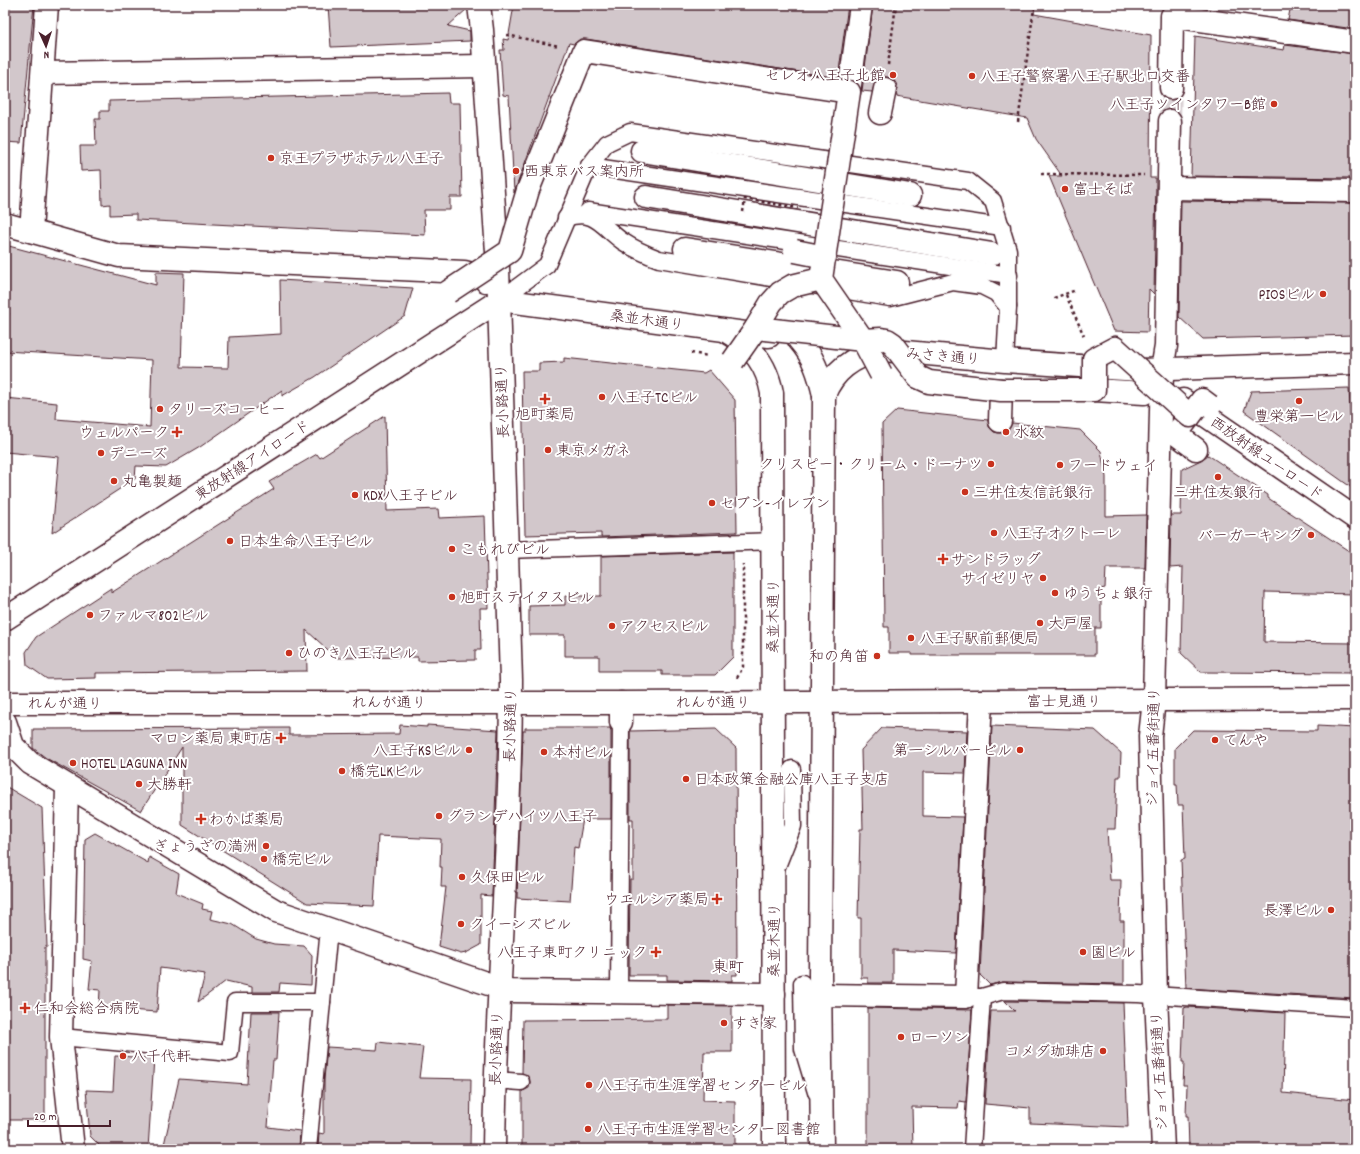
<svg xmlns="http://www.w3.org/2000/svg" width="1360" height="1154" font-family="Dekko,'Klee One',sans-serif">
<rect width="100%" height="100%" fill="#fff"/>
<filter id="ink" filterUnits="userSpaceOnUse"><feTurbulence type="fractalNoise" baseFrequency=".025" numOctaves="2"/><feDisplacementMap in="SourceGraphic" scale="8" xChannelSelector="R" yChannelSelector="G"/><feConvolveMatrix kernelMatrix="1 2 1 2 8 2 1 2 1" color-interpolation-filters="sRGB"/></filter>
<g filter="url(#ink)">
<g fill="#d2c7cb" stroke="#4a1f2b">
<path d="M5,5H34L21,143L5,142Z"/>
<path d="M328,5H467V9L448,26L470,31V41L331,47Z"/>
<path d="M514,5H848L838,78L586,39H580L574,44L569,43L514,193L509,96L503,95L500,50H504L503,39L508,40Z"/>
<path d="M873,5H1035L1034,14L1151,35L1150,178H1156L1154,294L1149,289L1148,332L1114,331L1049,176H1062L1036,139L1027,118L896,96L897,85L893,79L887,77H881L876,80L872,92L862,91Z"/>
<path d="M1291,5H1355V29L1288,20Z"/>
<path d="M1195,36L1284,50L1285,45L1355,54V178L1191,176Z"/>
<path d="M448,93L449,103H460L462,197H450V210H424L425,235L136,220V214L110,215V204L102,205L101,170L81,171L80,146H96L95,119H100V111H109V101Z"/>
<path d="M1181,201L1355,203V335L1203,339L1179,317Z"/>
<path d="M5,245L156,285V272L184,273L181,367L228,368L229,337L281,334L280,280L413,288L405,316L315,377L282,396V390L200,447L166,467L136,466L135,479L52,533L59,457L5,452V398L57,403L56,419L150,427L152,360L5,351V334L9,313L5,312Z"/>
<path d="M564,358L704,373L709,370L735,400L737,532L601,537V533L525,535L522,371H539V363L564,362Z"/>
<path d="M1349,388L1351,426H1355V490L1244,411L1251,391Z"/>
<path d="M897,410L988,420L989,427L994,432L999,433L1006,432L1012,423L1080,430L1101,451L1106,477V516L1146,515L1145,568H1106L1105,588L1101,589V628H1095V655H912V653H889V627H884L882,424Z"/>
<path d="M385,416L387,511L438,509L439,518L485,516L488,608H480L481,650H475V660L418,661V657L337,658L306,630L307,671L96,673V678L47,679L27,665L26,652L36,637L111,588V593L274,489L269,482L317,454L320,458Z"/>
<path d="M1208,455L1268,495V498L1355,555V594L1265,592L1264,642L1355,643V673L1201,672L1181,653L1183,567L1170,568L1171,515H1181L1182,469L1201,460Z"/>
<path d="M733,552V657L715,675H662V671H599V656H565V635H529V606L565,605V596H601V556Z"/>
<path d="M400,725L427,727V725L498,730L492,896L481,895V945L466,953L461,954L439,947L446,887H441L442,867H440L441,839L378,836L374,906L307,903L182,825V747L141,811L46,758L33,748V729L289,728V735L399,734Z"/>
<path d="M992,726L1095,730L1121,753L1120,777H1117L1115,829H1107L1110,880H1121L1120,921H1124V984L1003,982L990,985L980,975Z"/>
<path d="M1317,726L1355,728V998L1186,988L1181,860L1185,859L1183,805H1178L1177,784H1175V748L1193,730L1317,731Z"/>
<path d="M525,728H610L611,731V819H583L578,848L574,847L570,901L517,898L523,731H525Z"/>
<path d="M882,728L967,731L965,773L923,772V816L963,817L956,953L893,950V983H868V978H861V918H858L860,829H863L861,750Z"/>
<path d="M716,729L736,748L737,975H732V981L667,980V975H629L630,879H633V819H630V731Z"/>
<path d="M5,786L42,808L47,947H45V1120H5Z"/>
<path d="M95,833L148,863L149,857L179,874L176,893L203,904L202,909L212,911L210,919L232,924L256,939L274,944L304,946L312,955L311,985L280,983L279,992H252V987L226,981L198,1002L205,974L160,968L157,1012L99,1008L100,990L89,989L92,961L83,959L85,839Z"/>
<path d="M1005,1001L1123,1003L1128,1127L1030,1123V1108L985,1104L991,1011H1015Z"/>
<path d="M667,1005L732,1006V1052H704L703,1100L735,1101V1149H522V1091L529,1088L530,1082L529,1078L522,1073L523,1020L667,1019Z"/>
<path d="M1187,1007L1285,1013L1283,1093L1355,1100V1149H1189L1188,1116H1186L1187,1085H1183L1184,1062H1182L1184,1008Z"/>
<path d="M868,1008L972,1010L966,1102L959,1101L958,1108L912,1107L913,1149H868Z"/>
<path d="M251,1012H279L276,1060H273L268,1127L300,1131L299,1149H163L179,1079L247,1084Z"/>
<path d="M378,1042L423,1047L419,1078L471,1079L470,1149H318L319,1133L324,1134V1079L327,1047L377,1050Z"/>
<path d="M115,1056L154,1058L148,1149H103L90,1136L86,1090L113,1091Z"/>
</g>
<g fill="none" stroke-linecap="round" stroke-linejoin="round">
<path stroke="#dbd2d5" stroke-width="22" stroke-dasharray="22 11" stroke-linecap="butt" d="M1170,121L1171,88"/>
<g stroke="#4a1f2b" stroke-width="19">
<g id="lane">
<path d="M589,166L1002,227"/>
<path d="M588,211L1009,275"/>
<path d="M566,218C595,208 602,227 622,241C634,249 645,254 659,259L890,298L953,282L982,286L996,293L1008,307"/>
<path d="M500,300L547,265L589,166L607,143L630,132L968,181L993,201L1008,250V307L1005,361"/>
<path d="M506,550L774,541"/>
<path d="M776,869L793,826L792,769"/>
<path d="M802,983L803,1049L816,1092"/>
<path d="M619,993L621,722"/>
<path d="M966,997H982L1003,991L1138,994L1355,1008"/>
<path d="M61,1037L230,1053L235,1002H322"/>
<path d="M495,1080L521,1082"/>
<path d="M308,1149L329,928"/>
<path d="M972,1149L982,997"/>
</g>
</g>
<g stroke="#4a1f2b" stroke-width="25">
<g id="street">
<path d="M479,5L482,30L498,267L511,680C511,837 496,993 494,1149"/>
<path d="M43,73L483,66"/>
<path d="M1171,88L1172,16L1355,42"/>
<path d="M849,92L861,5"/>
<path d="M880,113L885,89"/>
<path d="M642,151L910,195"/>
<path d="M1169,188L1355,191"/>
<path d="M646,197L992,254"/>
<path d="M5,224L119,256L464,272L484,277L486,281"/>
<path d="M31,231L47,5"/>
<path d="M685,249L897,282"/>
<path d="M883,350L1005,361L1140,370L1355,363"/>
<path d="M1094,390L1144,393L1154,382"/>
<path d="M1183,400L1355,518"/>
<path d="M1190,416L1176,434L1196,449"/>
<path d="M1000,421L1001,390"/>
<path d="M5,722L13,746L30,763L276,911L509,991L774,994"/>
<path d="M621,722V703"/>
<path d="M67,787L61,1037L73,1149"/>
<path d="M821,995L966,997L981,701"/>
<path d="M1163,1149L1156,996L1150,736L1154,700L1162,370L1166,346L1170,121"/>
</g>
</g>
<g stroke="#4a1f2b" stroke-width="25">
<g id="secondary">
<path d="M729,333C754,347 767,366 772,393L774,1149"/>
<path d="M799,340C814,357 819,374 824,395"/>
<path d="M5,619L500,300L769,336"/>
<path d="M5,703H621L1355,699"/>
<path d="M822,1149L820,974L824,395C834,369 855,356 881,350"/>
</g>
</g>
<g stroke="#4a1f2b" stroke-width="2.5" stroke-dasharray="3 3" stroke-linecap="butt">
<path d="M507,35L559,46"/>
<path d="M888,65L896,5"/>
<path d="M1018,122L1034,8"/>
<path d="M1041,174L1144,175"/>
<path d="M1066,295L1084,336"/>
<path d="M1054,298L1076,290"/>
<path d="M691,353L708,356"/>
<path d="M737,678L743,667V564"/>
</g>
<use href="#lane" stroke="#fff" stroke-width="16"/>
<use href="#street" stroke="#fff" stroke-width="22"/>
<use href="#secondary" stroke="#fff" stroke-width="22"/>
<g stroke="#4a1f2b" stroke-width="25" stroke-linecap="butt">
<g id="street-bridge">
<path d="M795,251L825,257"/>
<path d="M448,292L510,251L528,190L584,51L849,92L821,279L863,340L881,374"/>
<path d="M756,328L863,340L881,339L887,340L893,344L918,377L929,382L1001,390H1094V359L1115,348L1190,416L1202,400L1210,406"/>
<path d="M733,361L756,328L771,303L780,293L792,286L821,279"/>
</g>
</g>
<path stroke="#4a1f2b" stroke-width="2.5" stroke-dasharray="3 3" stroke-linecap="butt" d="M743,212L745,199L798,208"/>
<use href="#street-bridge" stroke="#fff" stroke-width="22"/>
</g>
</g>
<g fill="#c8321e" stroke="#fff" stroke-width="1.5">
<circle cx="893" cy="75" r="4"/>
<circle cx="972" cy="76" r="4"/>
<circle cx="1274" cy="104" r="4"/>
<circle cx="271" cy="158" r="4"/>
<circle cx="516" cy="171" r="4"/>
<circle cx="1065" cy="189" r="4"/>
<circle cx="1323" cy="294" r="4"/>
<circle cx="602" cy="397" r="4"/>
<path d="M543 393h4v4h4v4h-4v4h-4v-4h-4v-4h4z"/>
<circle cx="1299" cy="401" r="4"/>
<circle cx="160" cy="409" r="4"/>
<path d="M175 426h4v4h4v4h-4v4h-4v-4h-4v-4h4z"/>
<circle cx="1006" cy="432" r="4"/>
<circle cx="548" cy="450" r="4"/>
<circle cx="101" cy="453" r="4"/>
<circle cx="991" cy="464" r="4"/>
<circle cx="1060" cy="465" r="4"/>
<circle cx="1218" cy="477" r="4"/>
<circle cx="114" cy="481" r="4"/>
<circle cx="965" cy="492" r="4"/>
<circle cx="355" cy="495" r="4"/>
<circle cx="712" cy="503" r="4"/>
<circle cx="994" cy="533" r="4"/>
<circle cx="1311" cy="535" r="4"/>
<circle cx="230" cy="541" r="4"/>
<circle cx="452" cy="549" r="4"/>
<path d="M941 553h4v4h4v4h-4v4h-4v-4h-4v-4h4z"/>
<circle cx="1043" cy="578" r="4"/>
<circle cx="1055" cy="593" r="4"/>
<circle cx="452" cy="597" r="4"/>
<circle cx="90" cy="615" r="4"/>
<circle cx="1040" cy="623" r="4"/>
<circle cx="612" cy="626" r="4"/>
<circle cx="911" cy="638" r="4"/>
<circle cx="289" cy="653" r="4"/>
<circle cx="877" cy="656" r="4"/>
<path d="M279 732h4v4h4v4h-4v4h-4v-4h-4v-4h4z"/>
<circle cx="1215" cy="740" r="4"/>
<circle cx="469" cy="750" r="4"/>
<circle cx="1020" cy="750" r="4"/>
<circle cx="544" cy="752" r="4"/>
<circle cx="73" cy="763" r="4"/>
<circle cx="342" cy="771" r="4"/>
<circle cx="686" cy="779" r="4"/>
<circle cx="139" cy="784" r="4"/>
<circle cx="439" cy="816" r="4"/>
<path d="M199 813h4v4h4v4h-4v4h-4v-4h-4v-4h4z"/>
<circle cx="266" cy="846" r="4"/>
<circle cx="264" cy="859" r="4"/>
<circle cx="462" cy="877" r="4"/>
<path d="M715 893h4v4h4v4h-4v4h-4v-4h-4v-4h4z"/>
<circle cx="1331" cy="910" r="4"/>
<circle cx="461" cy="924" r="4"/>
<path d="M654 946h4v4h4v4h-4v4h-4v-4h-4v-4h4z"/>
<circle cx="1083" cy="952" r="4"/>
<path d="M23 1002h4v4h4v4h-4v4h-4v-4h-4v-4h4z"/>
<circle cx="724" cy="1023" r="4"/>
<circle cx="901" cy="1037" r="4"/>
<circle cx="1103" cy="1051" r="4"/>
<circle cx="123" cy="1056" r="4"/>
<circle cx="589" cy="1085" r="4"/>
<circle cx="588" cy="1129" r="4"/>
</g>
<g text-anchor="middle" stroke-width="4" stroke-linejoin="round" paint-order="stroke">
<g font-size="15" fill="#4a1f2b" stroke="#fff" text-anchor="start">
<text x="885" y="80" text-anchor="end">セレオ八王子北館</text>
<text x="980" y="81">八王子警察署八王子駅北口交番</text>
<text x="1266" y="109" text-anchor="end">八王子ツインタワーB館</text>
<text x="279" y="163">京王プラザホテル八王子</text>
<text x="524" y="176">西東京バス案内所</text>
<text x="1073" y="194">富士そば</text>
<text x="1315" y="299" text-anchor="end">PIOSビル</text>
<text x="610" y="402">八王子TCビル</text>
<text x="168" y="414">タリーズコーヒー</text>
<text x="545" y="419" text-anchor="middle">旭町薬局</text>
<text x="1299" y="421" text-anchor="middle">豊栄第一ビル</text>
<text x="169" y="437" text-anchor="end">ウェルパーク</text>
<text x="1014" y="437">水紋</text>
<text x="556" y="455">東京メガネ</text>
<text x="109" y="458">デニーズ</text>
<text x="983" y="469" text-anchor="end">クリスピー・クリーム・ドーナツ</text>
<text x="1068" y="470">フードウェイ</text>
<text x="122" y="486">丸亀製麺</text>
<text x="973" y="497">三井住友信託銀行</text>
<text x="1218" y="497" text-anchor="middle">三井住友銀行</text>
<text x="363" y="500">KDX八王子ビル</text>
<text x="720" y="508">セブン-イレブン</text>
<text x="1002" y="538">八王子オクトーレ</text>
<text x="1303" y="540" text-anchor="end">バーガーキング</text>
<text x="238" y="546">日本生命八王子ビル</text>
<text x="460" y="554">こもれびビル</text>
<text x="951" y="564">サンドラッグ</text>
<text x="1035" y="583" text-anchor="end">サイゼリヤ</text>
<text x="1063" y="598">ゆうちょ銀行</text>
<text x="460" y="602">旭町ステイタスビル</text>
<text x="98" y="620">ファルマ802ビル</text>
<text x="1048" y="628">大戸屋</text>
<text x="620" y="631">アクセスビル</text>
<text x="919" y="643">八王子駅前郵便局</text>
<text x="297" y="658">ひのき八王子ビル</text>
<text x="869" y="661" text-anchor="end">和の角笛</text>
<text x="273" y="743" text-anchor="end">マロン薬局 東町店</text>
<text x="1223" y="745">てんや</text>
<text x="461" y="755" text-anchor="end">八王子KSビル</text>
<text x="1012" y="755" text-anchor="end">第一シルバービル</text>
<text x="552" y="757">本村ビル</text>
<text x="81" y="768">HOTEL LAGUNA INN</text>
<text x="350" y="776">橋完LKビル</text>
<text x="694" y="784">日本政策金融公庫八王子支店</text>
<text x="147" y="789">大勝軒</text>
<text x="447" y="821">グランデハイツ八王子</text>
<text x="209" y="824">わかば薬局</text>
<text x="258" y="851" text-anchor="end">ぎょうざの満洲</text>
<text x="272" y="864">橋完ビル</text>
<text x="470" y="882">久保田ビル</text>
<text x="709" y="904" text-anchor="end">ウエルシア薬局</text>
<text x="1323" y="915" text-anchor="end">長澤ビル</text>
<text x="469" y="929">クイーンズビル</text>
<text x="647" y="957" text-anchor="end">八王子東町クリニック</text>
<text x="1091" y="957">園ビル</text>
<text x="34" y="1013">仁和会総合病院</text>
<text x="732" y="1028">すき家</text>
<text x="909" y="1042">ローソン</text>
<text x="1095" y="1056" text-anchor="end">コメダ珈琲店</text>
<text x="131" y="1061">八千代軒</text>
<text x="597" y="1090">八王子市生涯学習センタービル</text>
<text x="596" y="1134">八王子市生涯学習センター図書館</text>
</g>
<g font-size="15" fill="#4a1f2b" stroke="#fff">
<text transform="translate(647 320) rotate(8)" y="5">桑並木通り</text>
<text transform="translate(943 356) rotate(5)" y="5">みさき通り</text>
<text transform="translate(502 401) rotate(-92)" y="5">長小路通り</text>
<text transform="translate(1267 458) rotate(35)" y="5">西放射線ユーロード</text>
<text transform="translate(252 460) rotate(-33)" y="5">東放射線アイロード</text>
<text transform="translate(773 616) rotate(-90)" y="5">桑並木通り</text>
<text x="1064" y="706">富士見通り</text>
<text x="389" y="707">れんが通り</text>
<text x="713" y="707">れんが通り</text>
<text x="65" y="708">れんが通り</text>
<text transform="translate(510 725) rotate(-89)" y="5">長小路通り</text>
<text transform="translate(1153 747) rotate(-89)" y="5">ジョイ五番街通り</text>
<text transform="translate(774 940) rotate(-90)" y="5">桑並木通り</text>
<text transform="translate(496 1048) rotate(-88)" y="5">長小路通り</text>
<text transform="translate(1159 1071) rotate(-93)" y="5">ジョイ五番街通り</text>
</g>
<g font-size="16" fill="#4a1f2b" stroke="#fff">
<text x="728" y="972">東町</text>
</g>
</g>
<rect width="1360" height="1154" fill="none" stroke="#fff" stroke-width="20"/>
<rect x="10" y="10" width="1340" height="1134" fill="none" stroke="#4a1f2b" stroke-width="1.5" filter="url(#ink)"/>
<g transform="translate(46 46) rotate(177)" stroke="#ffffff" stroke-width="3" paint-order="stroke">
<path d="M0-3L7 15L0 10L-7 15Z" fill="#4a1f2b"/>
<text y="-6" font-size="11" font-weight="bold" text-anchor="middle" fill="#4a1f2b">N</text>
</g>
<path d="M28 1120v6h82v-6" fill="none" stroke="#4a1f2b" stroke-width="2"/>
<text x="34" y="1120" font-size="12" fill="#4a1f2b" stroke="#ffffff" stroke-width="3" paint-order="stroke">20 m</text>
</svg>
